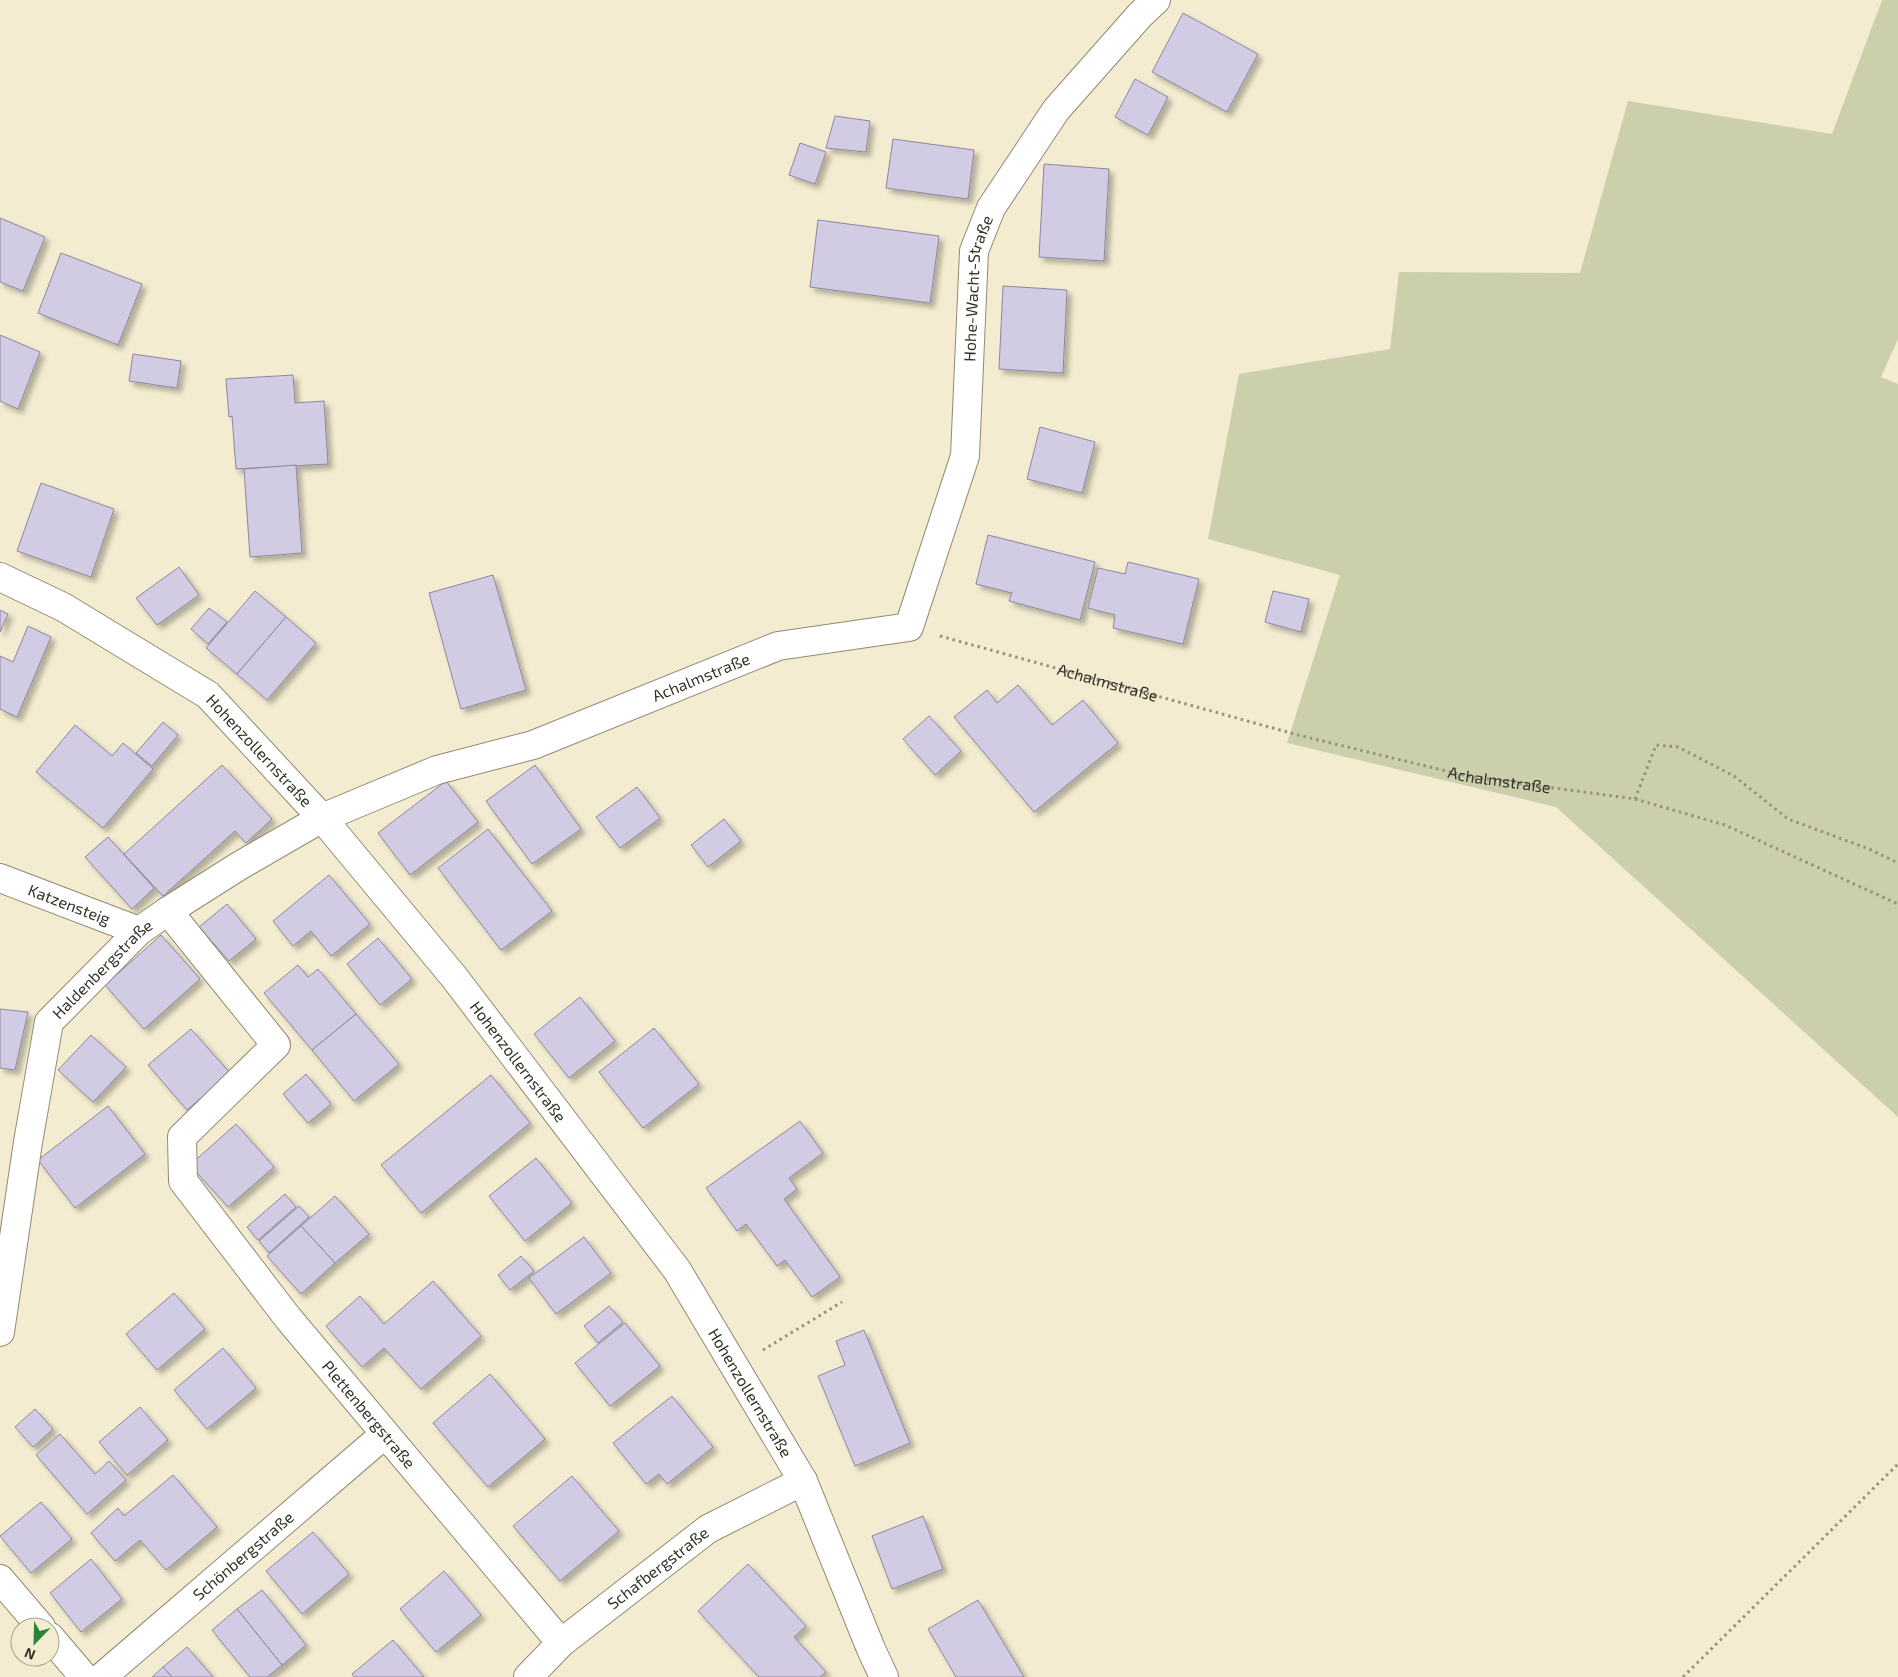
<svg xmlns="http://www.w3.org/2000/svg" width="1898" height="1677" font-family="'Exo 2',sans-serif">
<defs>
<filter id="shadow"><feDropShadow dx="4.5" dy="4.5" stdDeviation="2.5" flood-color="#0004"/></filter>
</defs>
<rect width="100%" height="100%" fill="#f3ecd1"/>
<path fill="#cccfac" d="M1882,0H1898V339L1881,377L1898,384V1117L1556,807L1287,743L1340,575L1208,539L1239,374L1390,349L1399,272L1580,273L1628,101L1832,134Z"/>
<g fill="#d2cbe4" stroke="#8e869e" filter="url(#shadow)">
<path d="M1183,13L1258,54L1227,112L1152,72Z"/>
<path d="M1135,79L1168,97L1148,135L1115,117Z"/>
<path d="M835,116L870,121L866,152L826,148Z"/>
<path d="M893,139L974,150L968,199L886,188Z"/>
<path d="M800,143L826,152L815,184L789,175Z"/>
<path d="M1044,164L1109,169L1104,261L1039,257Z"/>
<path d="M0,218L45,237L23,291L0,282Z"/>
<path d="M818,220L939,236L930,303L810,287Z"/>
<path d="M61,253L142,284L118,345L38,313Z"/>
<path d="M1003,286L1067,290L1063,373L999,369Z"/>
<path d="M0,335L40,352L18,409L0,401Z"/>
<path d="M133,354L181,361L177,388L129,381Z"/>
<path d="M293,375L295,403L324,401L328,464L236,469L232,416L229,417L226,379Z"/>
<path d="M1040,427L1095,442L1082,493L1027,479Z"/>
<path d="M296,465L302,553L250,557L244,469Z"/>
<path d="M41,483L114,509L91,577L17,551Z"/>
<path d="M988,535L1095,562L1080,620L1009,601L1012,593L976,584Z"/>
<path d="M1128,562L1199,579L1183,644L1113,628L1115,615L1088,608L1098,568L1125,574Z"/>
<path d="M179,567L199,595L157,625L136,598Z"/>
<path d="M493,575L526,690L461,709L429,593Z"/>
<path d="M255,591L286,617L237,674L206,648Z"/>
<path d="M1273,591L1309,599L1301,632L1265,622Z"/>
<path d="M209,608L227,622L208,644L191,629Z"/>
<path d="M0,610L8,614L0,632Z"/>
<path d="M286,617L316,643L267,700L237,674Z"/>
<path d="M28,626L51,637L17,717L0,709V656L13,662Z"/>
<path d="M1018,685L1052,725L1083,700L1118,743L1034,812L954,717L987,690L997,703Z"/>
<path d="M929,716L961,751L935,775L903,739Z"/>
<path d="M163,722L178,735L152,766L136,753Z"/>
<path d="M75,725L112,756L123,743L153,769L103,828L36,772Z"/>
<path d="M222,765L272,819L246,843L235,831L163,896L124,854Z"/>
<path d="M535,765L581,829L532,864L486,801Z"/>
<path d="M446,781L478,822L410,875L378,833Z"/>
<path d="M637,787L660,818L620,848L596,817Z"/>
<path d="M724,819L741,841L708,867L691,845Z"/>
<path d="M488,829L552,911L501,950L438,868Z"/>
<path d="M108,837L154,888L132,909L85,857Z"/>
<path d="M329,875L370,924L331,956L311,931L293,946L273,921Z"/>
<path d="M227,904L256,939L229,961L199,927Z"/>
<path d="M161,935L200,979L144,1029L105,985Z"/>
<path d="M378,938L412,979L380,1005L347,964Z"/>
<path d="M298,965L308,977L318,969L356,1014L312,1050L264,993Z"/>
<path d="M580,997L615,1041L569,1078L534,1034Z"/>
<path d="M0,1009L28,1012L15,1070L0,1068Z"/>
<path d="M356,1014L399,1064L354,1101L312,1050Z"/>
<path d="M654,1028L699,1084L643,1128L599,1072Z"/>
<path d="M191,1029L230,1073L187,1110L148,1065Z"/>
<path d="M91,1035L126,1067L93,1102L58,1070Z"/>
<path d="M306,1074L331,1104L308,1123L283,1094Z"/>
<path d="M491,1075L530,1123L421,1213L381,1165Z"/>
<path d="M108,1106L145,1154L75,1208L38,1160Z"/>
<path d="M800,1121L823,1153L789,1178L797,1189L784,1199L840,1277L812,1297L785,1260L777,1266L746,1224L737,1231L706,1188Z"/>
<path d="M236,1124L274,1167L228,1207L190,1165Z"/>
<path d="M536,1158L572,1203L525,1241L489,1196Z"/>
<path d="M285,1194L296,1207L258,1240L247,1227Z"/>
<path d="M335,1196L369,1234L335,1263L301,1226Z"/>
<path d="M299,1206L309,1217L269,1253L259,1241Z"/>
<path d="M301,1226L335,1263L301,1294L267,1256Z"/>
<path d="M584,1237L611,1273L556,1314L529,1278Z"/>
<path d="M521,1256L534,1271L510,1290L498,1275Z"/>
<path d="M433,1281L481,1336L421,1389L384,1348L362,1367L326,1326L360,1296L384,1324Z"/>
<path d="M174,1293L205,1329L157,1370L126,1334Z"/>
<path d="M609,1306L623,1322L598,1343L584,1326Z"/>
<path d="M625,1323L660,1366L610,1406L575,1363Z"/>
<path d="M864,1330L910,1443L855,1466L818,1376L845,1365L836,1341Z"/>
<path d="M223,1348L256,1388L207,1429L174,1390Z"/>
<path d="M490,1374L545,1439L488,1487L433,1423Z"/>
<path d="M672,1396L713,1447L667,1484L659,1474L646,1484L613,1443Z"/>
<path d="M140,1407L168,1440L127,1475L99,1442Z"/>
<path d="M35,1409L53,1429L33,1447L15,1427Z"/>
<path d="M60,1434L95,1474L109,1461L126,1480L87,1514L36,1455Z"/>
<path d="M173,1475L217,1527L166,1570L140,1540L115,1561L91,1533L118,1508L124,1516Z"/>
<path d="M572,1476L619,1531L560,1581L513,1526Z"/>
<path d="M41,1502L72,1539L31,1573L0,1536Z"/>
<path d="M923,1516L943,1569L892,1589L872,1536Z"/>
<path d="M313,1532L349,1574L302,1614L266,1571Z"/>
<path d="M91,1559L122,1599L81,1632L50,1593Z"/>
<path d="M748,1564L806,1626L794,1637L826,1672L820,1677H759L698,1611Z"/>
<path d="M444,1571L481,1615L436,1652L400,1609Z"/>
<path d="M262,1590L306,1645L282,1665L237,1609Z"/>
<path d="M978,1600L1024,1677H956L928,1629Z"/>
<path d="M237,1609L282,1665L267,1677H250L212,1630Z"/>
<path d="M393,1640L424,1677H354L352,1674Z"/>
<path d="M187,1647L213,1677H172L163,1667Z"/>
<path d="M163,1667L172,1677H152Z"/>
</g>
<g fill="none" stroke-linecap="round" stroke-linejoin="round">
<g stroke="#918a72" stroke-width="30">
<g id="minor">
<path id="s2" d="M0,577L63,607L208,695L322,818L454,977L677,1270L803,1481L871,1649L884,1677"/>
<path id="s3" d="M0,878L139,931"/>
<path id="s4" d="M168,911L276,1045L182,1137L183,1181L288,1318L561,1643"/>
<path id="s5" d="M0,1332L28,1142L49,1022L139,931L168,911L239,866L322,818L437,770L533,745L778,646L909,627L965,456L974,251L991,208L1056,110L1140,15L1156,0"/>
<path d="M0,1579L41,1627"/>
<path d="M50,1637L84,1677"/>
<path id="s6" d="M102,1677L385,1434"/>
<path id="s7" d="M528,1677L561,1643L708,1529L803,1481"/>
</g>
</g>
<g stroke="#96917f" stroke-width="3" stroke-dasharray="2.5 4" stroke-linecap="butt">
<path id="s1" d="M940,636L1298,735L1467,776L1635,799L1725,825L1898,904"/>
<path d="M1635,799L1656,745L1678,747L1734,776L1788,819L1869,849L1898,863"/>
<path d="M763,1350L842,1302"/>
<path d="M1683,1677L1898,1464"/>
</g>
<use href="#minor" stroke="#fff" stroke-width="28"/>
</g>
<g text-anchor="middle" stroke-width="4" stroke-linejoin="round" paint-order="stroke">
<g font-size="16" fill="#343127" stroke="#f3ecd1">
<text dy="6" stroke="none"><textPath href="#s5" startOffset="1626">Hohe-Wacht-Straße</textPath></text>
<text dy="6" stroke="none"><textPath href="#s5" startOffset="1062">Achalmstraße</textPath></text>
<text dy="6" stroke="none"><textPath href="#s1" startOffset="174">Achalmstraße</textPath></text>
<text dy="6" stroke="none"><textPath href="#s2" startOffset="315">Hohenzollernstraße</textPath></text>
<text dy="6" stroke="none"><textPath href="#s1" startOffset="578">Achalmstraße</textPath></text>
<text dy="6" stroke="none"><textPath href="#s3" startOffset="74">Katzensteig</textPath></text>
<text dy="6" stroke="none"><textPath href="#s5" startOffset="389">Haldenbergstraße</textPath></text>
<text dy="6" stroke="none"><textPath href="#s2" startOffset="720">Hohenzollernstraße</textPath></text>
<text dy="6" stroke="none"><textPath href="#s2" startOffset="1125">Hohenzollernstraße</textPath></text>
<text dy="6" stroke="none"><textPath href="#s4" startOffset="646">Plettenbergstraße</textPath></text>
<text dy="6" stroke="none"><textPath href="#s6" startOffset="186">Schönbergstraße</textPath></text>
<text dy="6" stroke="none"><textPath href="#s7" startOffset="170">Schafbergstraße</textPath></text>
</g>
</g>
<g transform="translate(35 1642) rotate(203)"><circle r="24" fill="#f3ecd1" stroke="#a7a18d"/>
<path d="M0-4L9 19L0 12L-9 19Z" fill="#298536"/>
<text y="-8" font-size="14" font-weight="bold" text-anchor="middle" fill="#343127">N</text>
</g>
</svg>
